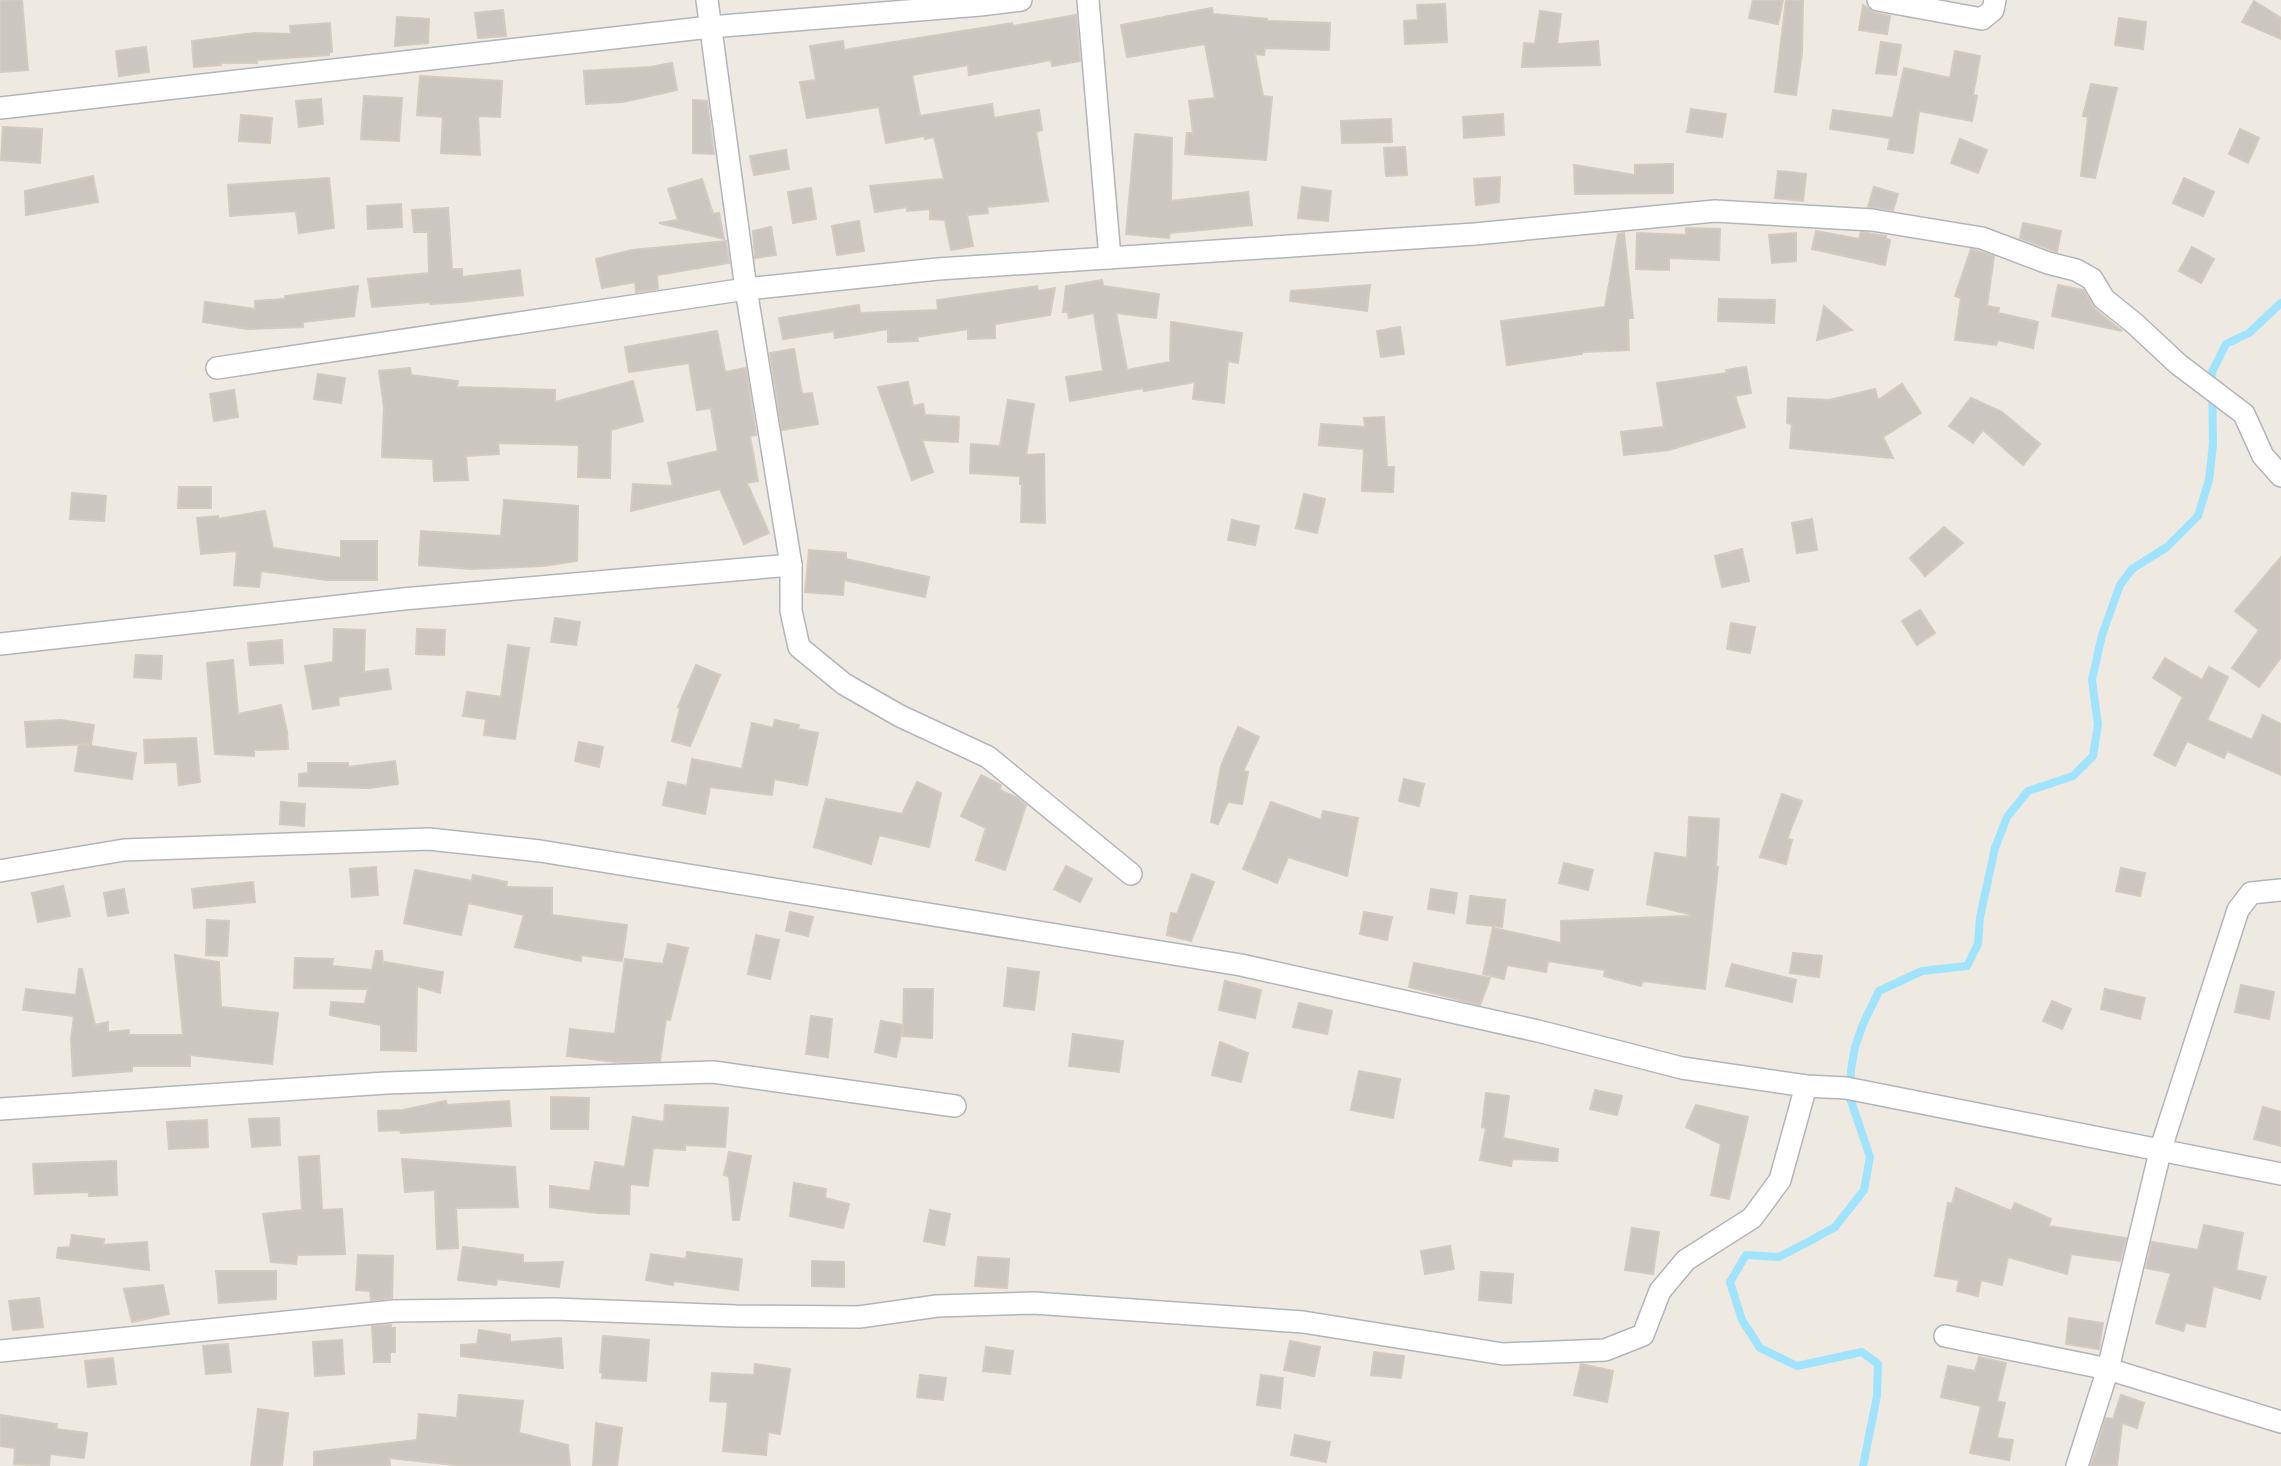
<svg xmlns="http://www.w3.org/2000/svg" width="2281" height="1466" font-family="'Roboto Condensed',sans-serif">
<rect width="100%" height="100%" fill="#eee9e1"/>
<g fill="none" stroke-linecap="round" stroke-linejoin="round">
<path stroke="#a0e3ff" stroke-width="8" d="M1863,1466L1877,1396L1878,1364L1862,1352L1797,1366L1760,1348L1742,1320L1730,1282L1746,1255L1779,1257L1806,1243L1835,1227L1864,1190L1870,1157L1850,1098L1851,1070L1855,1047L1863,1024L1879,991L1922,971L1967,966L1978,944L1980,917L1995,848L2007,817L2028,791L2073,776L2093,756L2098,725L2092,680L2102,635L2120,585L2132,569L2167,547L2198,516L2209,480L2213,444L2212,372L2226,344L2249,333L2281,303"/>
</g>
<g fill="#cbc6c0" stroke="#d4cabe" stroke-width="2">
<path d="M22,0L28,70L0,72V1Z"/>
<path d="M1753,0H1783L1778,24L1749,18Z"/>
<path d="M1786,0H1803L1802,52L1796,95L1775,92Z"/>
<path d="M2254,1L2281,18V39L2242,22Z"/>
<path d="M1445,4L1447,42L1405,44L1404,21L1418,20L1417,5Z"/>
<path d="M1863,5L1875,13L1890,16L1887,34L1859,30Z"/>
<path d="M1212,8L1213,14L1267,19V21L1330,23L1329,50L1265,48L1264,55L1255,54L1263,96L1272,97L1266,160L1185,154L1187,133H1193L1189,101L1215,98L1205,44L1127,57L1121,25Z"/>
<path d="M503,10L506,36L478,38L475,13Z"/>
<path d="M1540,11L1561,14L1557,44L1598,41L1600,65L1522,67L1524,43L1535,44Z"/>
<path d="M1076,15L1080,61L1052,66L1051,60L969,75L968,65L912,75L920,116L992,104L994,118L1039,110L1042,130L1036,132L1048,201L987,207L988,213L967,215L973,246L951,250L945,220L930,219V209L907,211V207L875,212L870,186L944,179L934,137L925,139L924,136L886,143L879,107L807,118L800,82L816,80L810,46L843,41L844,50L1012,23L1013,26Z"/>
<path d="M397,17L429,19L428,43L395,46Z"/>
<path d="M2119,18L2146,22L2143,49L2115,45Z"/>
<path d="M330,23L332,52H329V55L257,60V63H221V65L194,67L192,41L255,33L291,34L290,26Z"/>
<path d="M1881,42L1901,45L1896,75L1876,73Z"/>
<path d="M146,47L149,72L119,76L116,51Z"/>
<path d="M1955,51L1980,56L1973,95L1977,96L1972,121L1919,111L1913,153L1888,149L1890,138L1830,129L1833,110L1893,118L1904,68L1950,78Z"/>
<path d="M672,63L677,90L623,102L586,104L584,71L651,67Z"/>
<path d="M420,76L502,81L500,117L478,116L480,155L441,153L443,117L417,115Z"/>
<path d="M2091,84L2117,88L2095,178L2081,176L2088,117L2083,116Z"/>
<path d="M364,96L402,98L399,141L361,139Z"/>
<path d="M321,99L323,124L299,127L296,101Z"/>
<path d="M693,100L707,101L714,154L693,153Z"/>
<path d="M1691,109L1726,114L1722,137L1687,132Z"/>
<path d="M1503,114L1504,135L1464,138L1463,117Z"/>
<path d="M241,115L272,118L270,143L239,141Z"/>
<path d="M1391,119L1392,142L1342,143L1341,121Z"/>
<path d="M3,127L42,129L40,163L1,160Z"/>
<path d="M2240,129L2259,138L2248,163L2229,154Z"/>
<path d="M1135,134L1172,138L1171,201L1248,192L1252,225L1170,233L1169,238L1126,234Z"/>
<path d="M1960,139L1987,150L1978,173L1951,163Z"/>
<path d="M1405,147L1407,175L1386,176L1384,148Z"/>
<path d="M786,150L789,169L754,175L750,156Z"/>
<path d="M1673,164V193L1575,194L1574,165L1635,175V165Z"/>
<path d="M1778,171L1806,174L1803,201L1775,198Z"/>
<path d="M93,176L98,202L26,215L25,191Z"/>
<path d="M1500,177L1499,202L1476,205L1474,179Z"/>
<path d="M329,178L334,228L299,233L296,211L230,216L228,185Z"/>
<path d="M2184,178L2214,192L2203,216L2173,203Z"/>
<path d="M702,179L713,214L719,213L724,239L659,223L678,220L668,189Z"/>
<path d="M1302,187L1331,191L1328,221L1298,218Z"/>
<path d="M1874,187L1898,194L1893,210L1868,207Z"/>
<path d="M811,188L816,219L793,223L788,192Z"/>
<path d="M401,204L402,227L368,229L367,206Z"/>
<path d="M448,208L452,269H462V277L520,270L523,295L461,302L431,304V302L372,307L368,279L429,273L428,232H414L412,210Z"/>
<path d="M859,221L864,251L837,255L832,226Z"/>
<path d="M2023,223L2061,231L2057,252L2020,238Z"/>
<path d="M771,227L776,255L755,258L753,231Z"/>
<path d="M1686,228L1720,229L1719,260L1669,258V270L1636,269L1637,233L1686,235Z"/>
<path d="M1816,231L1859,239L1861,232L1886,236V239L1890,240L1885,265L1812,249Z"/>
<path d="M1624,233L1633,318H1628L1629,350L1582,352V354L1507,365L1501,321L1605,307L1618,234Z"/>
<path d="M1796,233V261L1772,263L1769,235Z"/>
<path d="M726,241L729,263L657,275L658,289L636,292L635,282L602,288L596,259L632,250Z"/>
<path d="M2192,247L2214,259L2201,283L2179,271Z"/>
<path d="M1971,249L1994,256L1987,306L1999,308L1998,313L2038,322L2033,348L1998,340L1996,345L1955,340L1961,298L1955,296Z"/>
<path d="M1102,280L1103,286L1159,294L1156,318L1116,313L1127,370L1170,362L1171,322L1242,333L1238,363L1228,361L1224,403L1193,399L1195,382L1144,391L1143,388L1070,401L1066,377L1103,371L1094,313L1069,318L1068,312H1063L1066,286Z"/>
<path d="M1370,285L1367,311L1290,301L1291,291Z"/>
<path d="M2058,285L2083,290L2095,309L2122,331L2052,316Z"/>
<path d="M358,286L354,316L303,322V327L248,329L203,322L205,302L255,309V301L285,299V296Z"/>
<path d="M1037,286L1038,291L1055,288L1050,315L995,324V338L968,339V329L917,337L918,341L888,342V329L835,338L834,331L783,339L779,318L859,305L860,313L938,310L937,300Z"/>
<path d="M1719,299L1775,300L1774,323L1718,321Z"/>
<path d="M1824,306L1852,330L1817,340Z"/>
<path d="M1400,327L1404,354L1381,357L1377,331Z"/>
<path d="M717,331L725,372L746,368L756,435L750,436L758,481L747,483L769,533L744,544L720,489L631,511L633,484L673,486L668,463L718,451L711,408L697,410L689,363L629,372L625,347Z"/>
<path d="M794,349L802,394L812,393L818,424L782,430L770,353Z"/>
<path d="M1746,367L1751,393L1735,396L1745,427L1669,450L1624,455L1621,432L1664,427L1657,383L1727,373L1726,370Z"/>
<path d="M410,368L411,375L458,381L457,387L555,390V402L633,381L643,421L611,430L610,478L578,477L579,445L498,443L499,454L466,456L468,480L434,481L433,459L382,457L384,407L379,371Z"/>
<path d="M318,374L345,378L341,403L314,399Z"/>
<path d="M908,382L913,406L923,404L925,415L959,417L958,442L922,440L933,472L912,480L878,387Z"/>
<path d="M1902,384L1921,413L1883,437L1893,458L1790,448L1792,424L1787,423L1788,398L1829,400L1875,389L1878,400Z"/>
<path d="M234,390L238,417L214,421L210,394Z"/>
<path d="M1971,398L2002,412L2040,444L2023,465L1983,430L1973,443L1949,426Z"/>
<path d="M1008,400L1034,404L1026,455L1044,454L1045,523L1021,522L1022,484H1020V476L970,473L971,444L1000,446Z"/>
<path d="M1384,417L1387,467H1394L1393,492L1362,491L1364,449L1319,445L1321,424L1365,427L1364,418Z"/>
<path d="M179,487H211V508H178Z"/>
<path d="M72,493L106,496L104,521L70,519Z"/>
<path d="M1304,494L1325,499L1317,533L1296,528Z"/>
<path d="M504,500L578,506L577,561L543,566L472,569L419,565L421,531L501,536Z"/>
<path d="M265,511L273,548L341,558V541H377V580H327L261,571L259,587L234,585L237,551L201,554L197,518L218,516V519Z"/>
<path d="M1812,519L1817,550L1797,553L1792,523Z"/>
<path d="M1232,520L1259,526L1255,545L1228,540Z"/>
<path d="M1944,527L1963,543L1925,576L1910,558Z"/>
<path d="M1742,549L1749,581L1722,587L1715,556Z"/>
<path d="M809,550L846,553V559L929,577L925,597L844,580L843,595L805,592Z"/>
<path d="M2281,557V657L2259,687L2232,668L2259,630L2235,611Z"/>
<path d="M1920,610L1935,633L1917,645L1902,621Z"/>
<path d="M555,618L580,622L576,645L551,642Z"/>
<path d="M1731,623L1755,627L1750,653L1727,649Z"/>
<path d="M334,629L365,630L364,672L388,669L391,689L338,697L339,705L313,709L305,666L333,662Z"/>
<path d="M417,629L445,630L444,655L416,654Z"/>
<path d="M282,640L283,663L250,665L248,643Z"/>
<path d="M508,645L529,648L515,739L484,735L486,719L463,716L467,692L501,697Z"/>
<path d="M136,655L162,656L161,679L134,677Z"/>
<path d="M2165,658L2202,680L2209,667L2228,677L2207,720L2252,740L2263,715L2281,724V775L2227,751L2224,758L2187,741L2175,766L2154,755L2183,697L2153,678Z"/>
<path d="M233,660L238,714L281,705L287,732L288,749L254,750V756L215,754L207,663Z"/>
<path d="M696,665L720,675L690,746L672,741L680,708L678,707Z"/>
<path d="M61,720L94,725L91,744L27,747L25,722Z"/>
<path d="M775,720L799,725L798,729L818,733L807,785L774,779L772,795L710,787L705,814L663,805L668,782L687,786L692,759L742,769L752,723L773,728Z"/>
<path d="M1238,727L1259,737L1243,771L1248,772L1242,804L1228,802L1218,824L1211,822L1221,766Z"/>
<path d="M196,738L200,782L179,785L177,762L145,763L144,740Z"/>
<path d="M579,742L603,747L599,767L575,761Z"/>
<path d="M79,744L136,753L132,779L75,771Z"/>
<path d="M395,761L398,784L370,788L299,786V774L308,773V763H348V767Z"/>
<path d="M981,775L1001,785L1000,790L1016,797L1026,805L1005,870L976,860L986,828L961,816Z"/>
<path d="M1404,779L1424,784L1419,806L1399,801Z"/>
<path d="M917,782L941,793L929,847L879,835L871,864L814,847L826,799L902,814Z"/>
<path d="M1782,794L1802,801L1787,839L1792,840L1786,864L1760,857Z"/>
<path d="M281,802L305,804L304,826L280,824Z"/>
<path d="M1271,802L1321,820L1323,811L1358,818L1347,876L1288,857L1277,883L1243,869Z"/>
<path d="M1689,817L1719,819L1716,867H1718L1705,989L1643,981L1641,986L1604,976L1605,970L1548,961L1546,972L1507,965L1504,979L1483,974L1493,928L1561,943V921L1689,916V914L1647,904L1655,853L1687,858Z"/>
<path d="M1564,863L1593,870L1588,890L1559,883Z"/>
<path d="M1066,866L1092,879L1080,902L1054,889Z"/>
<path d="M376,867L378,895L352,897L350,869Z"/>
<path d="M2121,868L2145,873L2140,896L2116,891Z"/>
<path d="M415,870L472,881L473,875L507,882L506,887L552,888V915L627,925L622,961L581,955V961L515,947L524,915L468,903L461,935L404,923Z"/>
<path d="M1192,874L1214,882L1191,941L1167,935L1171,913L1177,914Z"/>
<path d="M253,882L255,902L194,908L192,889Z"/>
<path d="M63,886L70,916L38,922L32,893Z"/>
<path d="M124,889L128,913L108,916L104,893Z"/>
<path d="M1431,889L1457,893L1454,913L1428,909Z"/>
<path d="M1470,896L1505,900L1502,927L1467,923Z"/>
<path d="M790,912L813,917L808,936L786,931Z"/>
<path d="M1364,912L1392,917L1387,940L1360,934Z"/>
<path d="M207,920L229,921L227,956L206,955Z"/>
<path d="M756,935L779,940L770,979L748,974Z"/>
<path d="M668,944L688,948L670,1020L666,1019L660,1061L616,1062L567,1056L570,1029L615,1034L625,959L663,964Z"/>
<path d="M376,951H382L383,966L384,962L443,972L440,993L417,986L416,1051L381,1050V1025L330,1015L331,1002L365,1004L368,989L294,988L295,958L333,959L332,966L372,970Z"/>
<path d="M1793,953L1822,956L1819,977L1790,973Z"/>
<path d="M175,955L219,962L221,1007L278,1013L272,1064L190,1055V1066H132V1071L73,1076L71,1039L74,1016L23,1010L26,989L76,995L79,969H82L95,1025L108,1022V1032L129,1030V1035H183Z"/>
<path d="M1414,963L1490,978L1480,1005L1409,987Z"/>
<path d="M1732,964L1796,980L1792,1002L1726,986Z"/>
<path d="M1008,968L1039,972L1034,1010L1004,1006Z"/>
<path d="M1225,981L1261,990L1255,1018L1219,1010Z"/>
<path d="M2241,985L2274,992L2269,1019L2235,1012Z"/>
<path d="M904,989H933L932,1038L903,1036Z"/>
<path d="M2105,989L2145,998L2140,1019L2101,1009Z"/>
<path d="M2052,1001L2071,1009L2062,1029L2043,1021Z"/>
<path d="M1299,1003L1332,1011L1327,1034L1293,1027Z"/>
<path d="M811,1016L832,1019L828,1057L806,1054Z"/>
<path d="M881,1021L903,1025L896,1057L875,1052Z"/>
<path d="M1073,1034L1123,1041L1119,1072L1069,1066Z"/>
<path d="M1220,1042L1248,1053L1241,1082L1212,1075Z"/>
<path d="M1359,1071L1400,1079L1393,1118L1351,1110Z"/>
<path d="M1595,1090L1622,1096L1617,1115L1590,1109Z"/>
<path d="M1486,1093L1509,1096L1503,1138L1558,1149L1557,1161L1512,1159L1511,1166L1480,1160L1486,1128L1482,1127Z"/>
<path d="M551,1097L589,1098L588,1129H551Z"/>
<path d="M446,1101L447,1105L509,1101L511,1126L401,1133L400,1130L379,1131L378,1111L403,1110Z"/>
<path d="M665,1105L728,1108L725,1147L685,1145V1150L653,1148L648,1186L630,1184L629,1214L598,1213L550,1207V1186L590,1191L595,1162L625,1167L633,1117L664,1122Z"/>
<path d="M1696,1105L1748,1117L1729,1199L1711,1195L1721,1144L1686,1127Z"/>
<path d="M2263,1107L2281,1112V1146L2254,1139Z"/>
<path d="M279,1118L280,1145L252,1147L249,1119Z"/>
<path d="M207,1120L208,1147L169,1149L167,1122Z"/>
<path d="M729,1152L751,1156L739,1220H733L729,1176L724,1175Z"/>
<path d="M319,1156L322,1210L342,1209L345,1254L297,1255L296,1264L271,1262L263,1214L302,1210L299,1157Z"/>
<path d="M402,1159L515,1167L518,1207L456,1208L458,1248L437,1249L435,1190L405,1192Z"/>
<path d="M116,1161L117,1195L89,1196V1192L35,1194L33,1164Z"/>
<path d="M794,1183L826,1189L825,1198L849,1204L843,1228L790,1216Z"/>
<path d="M1956,1188L2011,1211L2015,1203L2051,1219L2048,1226L2126,1238L2120,1261L2071,1254L2067,1274L2008,1257L2002,1285L1981,1280L1978,1296L1957,1291L1959,1280L1935,1276L1948,1203L1952,1204Z"/>
<path d="M930,1210L950,1214L944,1245L924,1241Z"/>
<path d="M2204,1225L2243,1233L2236,1270L2266,1277L2260,1299L2213,1286L2205,1327L2186,1323L2183,1331L2156,1323L2171,1273L2146,1268L2152,1242L2198,1250Z"/>
<path d="M1632,1228L1659,1232L1653,1274L1625,1270Z"/>
<path d="M72,1235L104,1239L103,1245L147,1242L149,1270L57,1258L58,1248L70,1247Z"/>
<path d="M1450,1246L1454,1269L1425,1274L1421,1251Z"/>
<path d="M463,1247L523,1255V1263L563,1262L559,1287L497,1279L496,1285L458,1280Z"/>
<path d="M687,1252L742,1259L738,1290L674,1281L673,1285L646,1280L651,1254L686,1259Z"/>
<path d="M358,1255L393,1256L392,1298L371,1300L370,1291L356,1290Z"/>
<path d="M978,1257L1009,1259L1007,1288L975,1286Z"/>
<path d="M812,1261L844,1262V1287L812,1286Z"/>
<path d="M216,1271H276V1299L219,1303Z"/>
<path d="M1481,1272L1513,1274L1511,1303L1479,1300Z"/>
<path d="M163,1285L169,1314L132,1322L124,1289Z"/>
<path d="M39,1298L43,1327L13,1330L9,1301Z"/>
<path d="M2069,1318L2103,1323L2099,1349L2066,1344Z"/>
<path d="M391,1325V1328H395V1352H390V1362H374L372,1326Z"/>
<path d="M479,1330L510,1335V1342L561,1338L563,1368L461,1356V1345L477,1344Z"/>
<path d="M603,1336L649,1340L646,1381L602,1378L603,1373L600,1372Z"/>
<path d="M342,1340L344,1374L315,1376L313,1342Z"/>
<path d="M1290,1341L1320,1347L1314,1376L1284,1370Z"/>
<path d="M228,1344L231,1372L206,1374L203,1346Z"/>
<path d="M986,1347L1013,1351L1010,1374L983,1371Z"/>
<path d="M1374,1352L1404,1356L1401,1378L1371,1375Z"/>
<path d="M1979,1357L2006,1363L1997,1401L2005,1403L1997,1438L2013,1440L2009,1460L1970,1453L1981,1406L1941,1397L1948,1366L1975,1371Z"/>
<path d="M113,1358L116,1384L88,1387L85,1361Z"/>
<path d="M755,1364L790,1369L780,1434L768,1432L766,1455L723,1451L728,1402L710,1401L712,1373L754,1375Z"/>
<path d="M1581,1364L1613,1371L1607,1402L1574,1395Z"/>
<path d="M920,1375L946,1378L943,1400L917,1397Z"/>
<path d="M1261,1375L1283,1378L1280,1408L1257,1405Z"/>
<path d="M459,1395L523,1401L519,1433L568,1445L570,1466H464L389,1458L390,1466H314V1452L417,1440L419,1414L457,1418Z"/>
<path d="M2121,1395L2144,1403L2137,1428L2122,1423L2117,1466H2091L2106,1418L2113,1419Z"/>
<path d="M258,1409L288,1413L282,1466H251Z"/>
<path d="M0,1415L57,1424L56,1429L87,1433L84,1458L50,1454L49,1466L14,1464L15,1448L0,1446Z"/>
<path d="M596,1423L622,1428L617,1466H593Z"/>
<path d="M1295,1435L1330,1442L1326,1462L1291,1455Z"/>
</g>
<g fill="none" stroke-linecap="round" stroke-linejoin="round">
<g stroke="#b2b6ba" stroke-width="24">
<g id="minor">
<path d="M707,0L746,289L791,565V611L799,647L844,684L900,716L988,757L1131,874"/>
<path d="M1088,0L1110,258"/>
<path d="M1878,0L1982,19L1993,10L1995,0"/>
<path d="M0,108L710,27L980,5L1021,0"/>
<path d="M217,368L746,289L938,269L1475,234L1715,211L1872,220L1982,238L2048,263L2076,270L2092,279L2104,299L2134,323L2178,364L2244,414L2263,456L2281,476"/>
<path d="M0,644L403,599L791,565"/>
<path d="M0,871L124,850L429,839L540,851L1241,965L1538,1031L1682,1068L1806,1086L1846,1088L2281,1174"/>
<path d="M0,1109L386,1083L713,1072L955,1106"/>
<path d="M1945,1336L2108,1369L2281,1422"/>
<path d="M0,1351L394,1311L555,1309L736,1316L859,1317L937,1306L1034,1303L1303,1322L1503,1354L1605,1350L1643,1335L1660,1291L1686,1260L1752,1218L1780,1180L1806,1086"/>
<path d="M2077,1466L2108,1369L2161,1148L2238,910L2251,893L2281,890"/>
</g>
</g>
<use href="#minor" stroke="#fff" stroke-width="21"/>
</g>
</svg>
